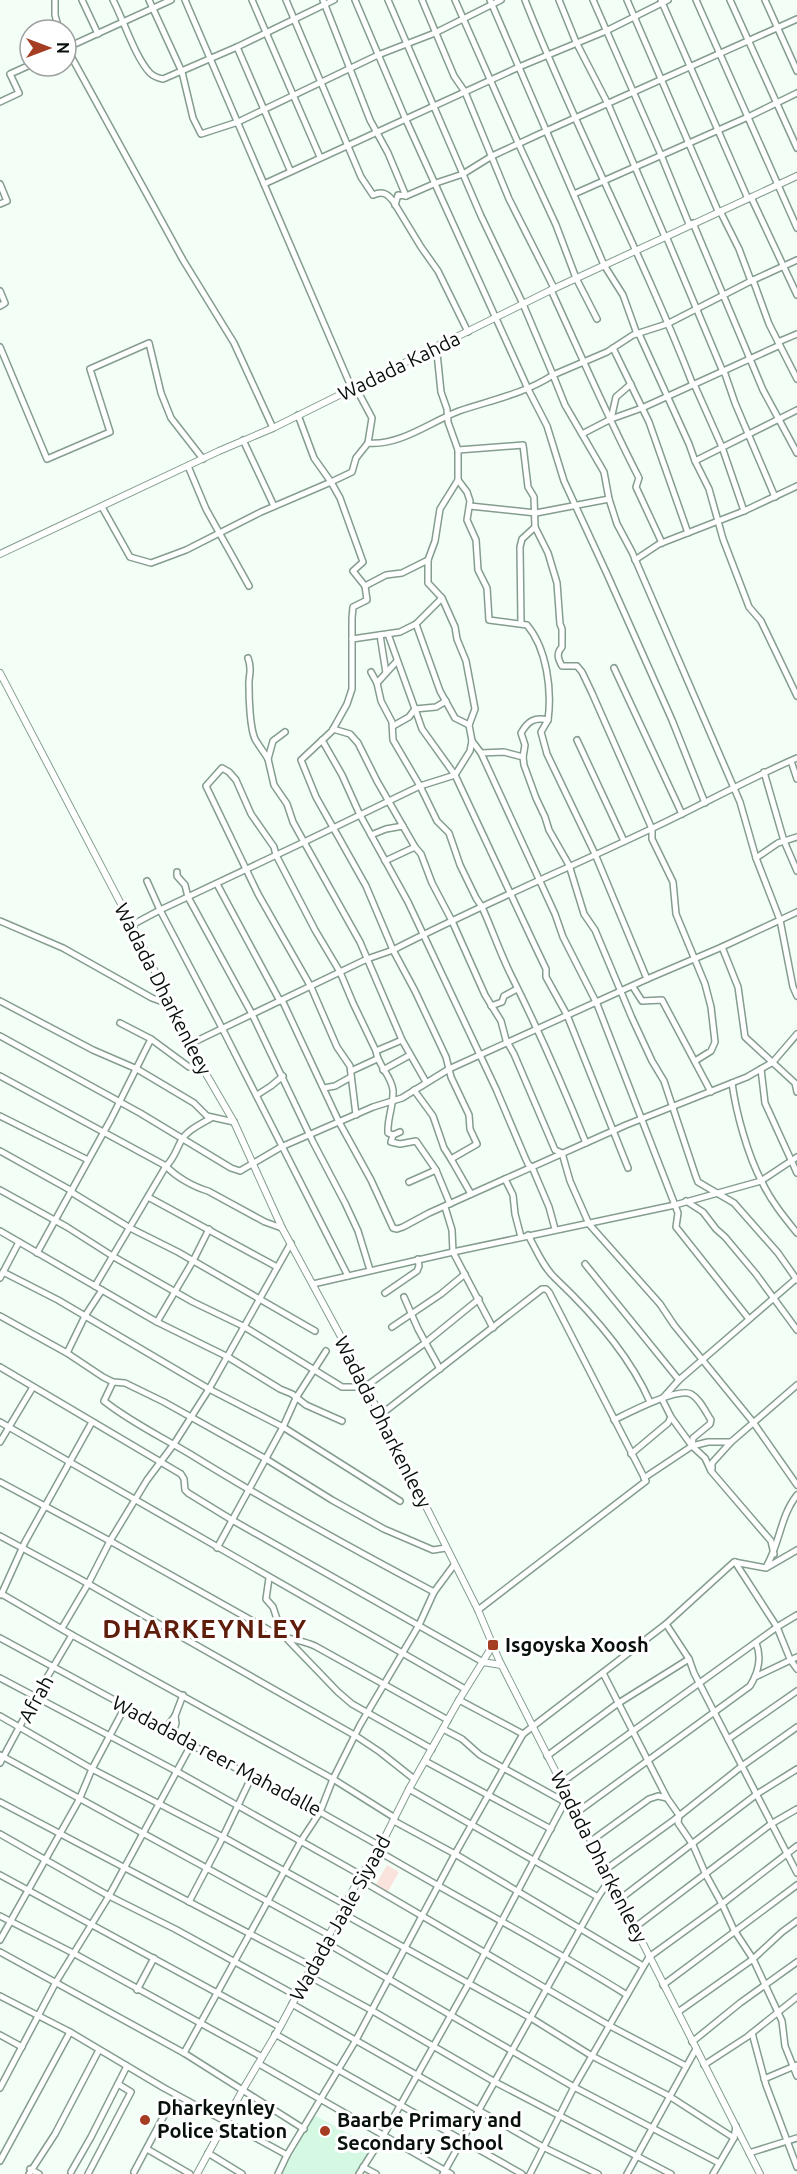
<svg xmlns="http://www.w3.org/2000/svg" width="797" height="2174" font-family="Ubuntu,sans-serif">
<rect width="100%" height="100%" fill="#f3fef7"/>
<path fill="#d5f8e3" d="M314,2115L373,2147L358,2174H282Z"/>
<path fill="#fbe3dd" d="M387,1865L399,1872L387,1893L375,1886Z"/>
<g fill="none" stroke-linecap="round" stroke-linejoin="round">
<g stroke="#849d8e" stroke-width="8">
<g id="minor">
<path d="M55,0V15L59,30"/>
<path d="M82,0L98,34"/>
<path d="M113,0C124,21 135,57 150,73C154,77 158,78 163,79L237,47L334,0"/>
<path d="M149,0L182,72L193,118L201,134L238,122L378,55L435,33L501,0"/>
<path d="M185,0L352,389"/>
<path d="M252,0L320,157"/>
<path d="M286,0L361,177L373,195C382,191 387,193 393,201L421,247L438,271L468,332"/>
<path d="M323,0L370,120L388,153L406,196L398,195L395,205"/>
<path d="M355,0L406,120L528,389L547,426L564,481L607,574L672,720L705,803"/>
<path d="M388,0L481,216L523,304L553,375L607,352L633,335L667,324L751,281L797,260"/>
<path d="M422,0L454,76L465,92L509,199L554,288"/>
<path d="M455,0L519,145L556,225L576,278L597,319"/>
<path d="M490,0L604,265L623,295L637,334"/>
<path d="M525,0C576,130 642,254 693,385"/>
<path d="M559,0L576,42L608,104L665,237"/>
<path d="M593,0L661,155L689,224"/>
<path d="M627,0L718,211"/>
<path d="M661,0L748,199"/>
<path d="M696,0L797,228"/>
<path d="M730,0L797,148"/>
<path d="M765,0L797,71"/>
<path d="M66,47L183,260L234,343L273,428"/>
<path d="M237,47L290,170"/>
<path d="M66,48L171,0"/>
<path d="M0,102L19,93L10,74L30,65"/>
<path d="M0,184L7,201L0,204"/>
<path d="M264,184L519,67L606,31L668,0"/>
<path d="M574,194L748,117L797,93"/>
<path d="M406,196L436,183L463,174L492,156L546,131L797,19"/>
<path d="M751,197L797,295"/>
<path d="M720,211L739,249L751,281"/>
<path d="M693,223L763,390L797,453"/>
<path d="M666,236L723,372"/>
<path d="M753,280L769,324L797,379"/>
<path d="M551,290C580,353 607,416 639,478L636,487L662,543"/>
<path d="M0,291L5,303L0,306"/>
<path d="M639,334L689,444L695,461L709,489L723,539L749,607L761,621L797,696"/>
<path d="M778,342L797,334"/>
<path d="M440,344L437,353L441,392L447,409L448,422L458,450V480L467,492L470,501L467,520L476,540L478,570L487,588L489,620L527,625C547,649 552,690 548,720C534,717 528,721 521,733L525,745L523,757L524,765L536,798L545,817L549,830L569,865L584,914L595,930L632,1018L652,1061L664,1081L696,1177L698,1182L734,1203L778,1253L797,1280"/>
<path d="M0,347L47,459L110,432L90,369L149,343L161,393L171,418L203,459"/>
<path d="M613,348L649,422L688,533"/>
<path d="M724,371L735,403L775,497"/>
<path d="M694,384L722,447L744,511"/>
<path d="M356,388L372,418L368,443L356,458L352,472L331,482L340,498L363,562L353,571L365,586L367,600L353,607L352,618V689L347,704L332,731L301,760L316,797L366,886L393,950L415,991L446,1057L451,1077L469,1115L470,1129L477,1144L451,1159L471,1194"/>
<path d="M611,419L642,408L778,346"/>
<path d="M582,434L611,419L616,397L631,384"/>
<path d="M243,440L274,506"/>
<path d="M368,443C400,446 430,422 459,411C491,400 524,394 553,375L565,405L604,472L609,499L617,524L632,552L740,802L756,858L780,920L722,947L738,987L745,1037L795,1083L797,1092"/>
<path d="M458,450L523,445L528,487L534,497L535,527L548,553L557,583L560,624L562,629V647C556,653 558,659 562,666H577L582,672L592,693L652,829V839L673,882L676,914L705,984L711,1007L715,1042L711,1051L695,1061"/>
<path d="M695,461L797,410"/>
<path d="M188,466L206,509L249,586"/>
<path d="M470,506L536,513L609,499"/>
<path d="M102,507L130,557L151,563L186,550L261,512L331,482L314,458L298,415"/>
<path d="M635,560L659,544L744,511L797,486"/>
<path d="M365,586L386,575L402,573L428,560"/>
<path d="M521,623L520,547L522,539L535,527"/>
<path d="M416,624L440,691L455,718L469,725"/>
<path d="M388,634L415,709L409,717L393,726"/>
<path d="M352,639L400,632L416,624L442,598"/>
<path d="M248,658C253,671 248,675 249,687C249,699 250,728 255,739C259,746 264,752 268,759"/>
<path d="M614,668L682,814"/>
<path d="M371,672L377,683L386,673L380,635"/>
<path d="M386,673L397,661"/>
<path d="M377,683L381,701L392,722L393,740L420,786L437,821L449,833L460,865L476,898L482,907C492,929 500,953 511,975C538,1029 563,1086 586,1143"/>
<path d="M446,701L436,707L415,709L422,729L455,775L535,946L546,969V977L567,1015L628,1168"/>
<path d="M333,729L350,734L358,743L377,781L415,847"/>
<path d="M322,740L342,775L360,815L408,902L496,1089L524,1155L528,1164L532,1167L549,1207L555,1229"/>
<path d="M577,740L624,841"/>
<path d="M472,741L481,753L504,752L523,757"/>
<path d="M481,753L555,914L563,937L597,1004L678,1213L676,1227L749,1319"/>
<path d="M791,761L797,779"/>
<path d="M764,772L784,841L797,871"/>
<path d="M371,835L386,829L403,826"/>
<path d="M756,858L778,843L797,837"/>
<path d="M385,861L415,847L421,854L432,883L452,921L485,995L501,1021L506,1040L514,1054L555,1150L562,1153L570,1181L589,1224L660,1304L674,1325L753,1422L797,1485"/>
<path d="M177,872V876L185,885L188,897L252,1014L313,1142L345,1203L358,1231L370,1270"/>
<path d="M147,881L160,910L222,1028L348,1276"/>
<path d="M217,884L280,1001"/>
<path d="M797,912L780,920L793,987L797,996"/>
<path d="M0,921L63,948L152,998L171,1005"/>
<path d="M132,925L160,910L304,842L293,822L287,804L274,785L268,759L273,741L285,732"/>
<path d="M647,979L722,947"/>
<path d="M633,987L642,1001L662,1000L711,1092"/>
<path d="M282,1000L339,1122L371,1180L393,1228L397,1229L403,1227L429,1213L505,1179L513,1195L515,1214L521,1237"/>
<path d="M0,1001L93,1050L137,1069L194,1103L207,1116L234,1122"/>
<path d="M491,1006L502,1002L504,996L517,989"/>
<path d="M120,1023L151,1039L189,1067H202"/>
<path d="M0,1036L140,1113L231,1168L240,1171L281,1147L373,1107L402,1098L449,1069L647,979L595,854L547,754L541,732L548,720"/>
<path d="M190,1044L367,959L393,950C478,906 567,869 653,828C702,805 748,779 797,758"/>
<path d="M376,1051L402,1040"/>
<path d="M761,1069L765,1103L797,1173"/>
<path d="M383,1070L410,1055"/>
<path d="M351,1071L377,1059"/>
<path d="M0,1076L166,1166C176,1177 194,1187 208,1191L265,1222L282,1228"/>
<path d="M426,1082L402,1040L360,942L304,842L420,786L455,775L470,751L472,741L469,725L475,709L466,661L457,639L455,627L442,598L428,583V560L435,541L440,509L458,480"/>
<path d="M732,1083C736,1113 748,1156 762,1182C771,1201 784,1217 797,1233"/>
<path d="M324,1088L335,1086L351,1077"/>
<path d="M414,1090L433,1116L444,1148L451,1159"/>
<path d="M257,1095L271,1086L283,1076"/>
<path d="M356,1115L350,1066L337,1047L311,987L258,894L206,786L222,768L229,772L236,780L251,814L274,847L276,855L315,930L340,972L353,1003L376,1051C378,1066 391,1075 393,1090C394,1105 387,1118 388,1133L393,1135L400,1132"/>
<path d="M0,1116L88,1160"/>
<path d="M393,1135L391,1142L400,1144L416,1141L436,1170L450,1204"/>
<path d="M0,1151L72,1191"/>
<path d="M505,1179L626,1125L747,1077L773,1062L797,1034"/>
<path d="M409,1182L436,1170"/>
<path d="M0,1190L67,1227L114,1257L193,1302L243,1326L342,1387H365L425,1343L479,1299"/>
<path d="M71,1192L130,1228L178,1252L315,1331"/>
<path d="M148,1197L277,1267"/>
<path d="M686,1201L703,1212L716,1229L725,1237L756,1274L797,1330"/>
<path d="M0,1231L157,1322L228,1357L280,1389L292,1394L306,1405L342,1421"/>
<path d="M528,1235C536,1249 543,1267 555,1278C591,1312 630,1356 650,1402"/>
<path d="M37,1253L111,1119L151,1039"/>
<path d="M585,1264L679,1380"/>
<path d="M3,1272L58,1300L209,1389L283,1427L400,1501"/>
<path d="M0,1278L19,1242"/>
<path d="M313,1284L453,1252L452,1230L445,1207"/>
<path d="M95,1286L166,1166C174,1159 176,1150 181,1141C187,1130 201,1124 211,1118"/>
<path d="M385,1293L417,1271L419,1266L418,1259"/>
<path d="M404,1297L418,1329L440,1369"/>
<path d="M0,1316L67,1353L103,1377L113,1382L125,1383L164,1402L266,1459L332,1500L384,1529L433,1550L446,1548"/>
<path d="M157,1322L193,1261L209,1229"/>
<path d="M392,1327L441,1294L465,1274"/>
<path d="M493,1328L453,1252L675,1205L761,1181L797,1157"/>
<path d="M67,1353L85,1316L102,1290"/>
<path d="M0,1367L181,1474L184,1479L185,1490L188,1493L232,1520L483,1662"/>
<path d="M113,1382L104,1401C132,1423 160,1436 190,1454C269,1503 351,1548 434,1592"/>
<path d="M379,1416L542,1289H546L549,1292L646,1481L478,1610"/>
<path d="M671,1417L692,1446L705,1458L711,1471L771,1541L774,1554"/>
<path d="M614,1420C628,1413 678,1387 691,1394C700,1399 705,1411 711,1420L710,1424L693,1438L692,1446"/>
<path d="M0,1422L465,1689"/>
<path d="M0,1442L33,1387"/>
<path d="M631,1454L668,1423L671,1417L662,1399L679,1380L797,1278"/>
<path d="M712,1469V1463L731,1442"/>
<path d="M644,1478L692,1446L708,1442H731L797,1385"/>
<path d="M0,1482L110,1541L276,1634C290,1640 302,1640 315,1646L448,1720"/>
<path d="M0,1536L78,1578L356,1736L380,1752L414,1779"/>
<path d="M217,1548L283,1427L296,1398L326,1351"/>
<path d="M735,1562L777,1627L790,1659L797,1669"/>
<path d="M766,1567C780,1544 780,1516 797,1495"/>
<path d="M269,1578L266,1599L273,1607L283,1637"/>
<path d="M0,1593L72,1635L333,1779L395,1818"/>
<path d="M1,1595L25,1542L92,1422"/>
<path d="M666,1624L689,1659L694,1673L797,1873"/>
<path d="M62,1628L88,1584L110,1541L147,1480L174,1444L209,1389L291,1243"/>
<path d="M0,1638L153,1721L182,1740L320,1812L380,1846"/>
<path d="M288,1640L338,1692L352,1704L432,1749"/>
<path d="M603,1673L667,1798"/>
<path d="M755,1677L797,1657"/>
<path d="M0,1678L176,1771L361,1875"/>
<path d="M459,1700L523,1734"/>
<path d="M0,1716L92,1769L223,1837L346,1905"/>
<path d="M165,1729L175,1716L183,1695"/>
<path d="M443,1729L462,1739L480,1755L565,1802"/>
<path d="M173,1733L176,1723L175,1716"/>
<path d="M728,1739L797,1691"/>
<path d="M0,1755L329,1935"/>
<path d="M547,1756L617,1704L689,1659"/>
<path d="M425,1761L551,1829"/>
<path d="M0,1763L36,1696L72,1635"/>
<path d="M561,1783L777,1627L797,1615"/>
<path d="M409,1789L598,1897"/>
<path d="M0,1802L313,1967"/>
<path d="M576,1813L750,1686C758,1673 762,1657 756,1643"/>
<path d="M394,1821L455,1854L643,1966"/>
<path d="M0,1834L109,1896L175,1929L297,1996"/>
<path d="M591,1841L649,1799L658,1796L667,1798L679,1815L678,1823L693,1845L706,1875L722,1904L797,1846"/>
<path d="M378,1851C461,1900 546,1944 627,1995"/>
<path d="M605,1870L674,1820L742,1766L797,1727"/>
<path d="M0,1875L280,2027"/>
<path d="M359,1879L610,2026L686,2066"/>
<path d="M620,1899L757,1794L797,1769"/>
<path d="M189,1902L220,1843L252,1776"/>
<path d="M342,1913L531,2018L592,2056L669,2096L734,2138"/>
<path d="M0,1916L73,1953L262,2057"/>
<path d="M634,1928L771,1824L797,1809"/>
<path d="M0,1940L79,1800L92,1769L125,1707"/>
<path d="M325,1942L574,2087L719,2163"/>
<path d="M0,1952L184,2053L304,2129"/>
<path d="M307,1975L371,2010L495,2082L671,2174"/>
<path d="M663,1985L797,1885"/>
<path d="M137,1990L154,1958"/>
<path d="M0,1996L70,2032L164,2088L287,2155"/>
<path d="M292,2004L543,2147L598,2174"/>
<path d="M678,2012L753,1959L782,2021L785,2046L797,2076"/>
<path d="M752,2033L766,2085L797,2167"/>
<path d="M275,2034L522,2174"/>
<path d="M0,2035L22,2047"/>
<path d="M692,2042L740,2003L797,1962"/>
<path d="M184,2053L301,1841L320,1812L333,1779L360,1725L419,1625L434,1592L454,1565"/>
<path d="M259,2064L451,2174"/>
<path d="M704,2065L747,2037L797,1997"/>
<path d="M764,2079L797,2065"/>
<path d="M0,2088L56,1982L109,1896L191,1745"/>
<path d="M147,2149L190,2174"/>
<path d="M208,2153L242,2174"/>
<path d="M749,2153L797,2138"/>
<path d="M0,2161L70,2032"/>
<path d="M363,2167L376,2174"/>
<path d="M30,2169L39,2174"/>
<path d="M71,2172L91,2137L127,2066"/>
<path d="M134,2172L167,2110"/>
<path d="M29,2174L55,2134L99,2050"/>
<path d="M88,2174L131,2092L118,2084"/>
<path d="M278,2174L287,2155L356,2040L455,1854L523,1734L666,1624L734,1562L766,1568L797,1550"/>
<path d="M359,2174L383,2136L469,1983L568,1796"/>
<path d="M443,2174L598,1897L610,1879"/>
<path d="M530,2174L574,2087L649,1957L722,1904L734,1930L753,1959L782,1932L797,1921"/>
<path d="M627,2174L696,2049"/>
<path d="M713,2174L734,2138L736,2126"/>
</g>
</g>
<g stroke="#849d8e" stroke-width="8">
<g id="major">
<path d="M0,554L219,451L273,428L551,290L797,176"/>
<path d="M0,673L132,925L202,1067L234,1122L282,1228L340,1335L478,1610L499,1660L760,2174"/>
<path d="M483,1662L501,1665"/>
<path d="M197,2174L242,2091L280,2027L361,1875L378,1851L409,1789L459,1700L493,1645"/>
</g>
</g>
<use href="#minor" stroke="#fff" stroke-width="5"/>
<use href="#major" stroke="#fff" stroke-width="6"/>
</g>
<g fill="#a53d22" stroke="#fff" stroke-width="2">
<rect x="487" y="1639" width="12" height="12" rx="3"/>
<circle cx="145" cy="2120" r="6"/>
<circle cx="325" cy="2131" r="6"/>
</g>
<g text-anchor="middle" stroke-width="6" stroke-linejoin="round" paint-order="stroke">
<g font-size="20" fill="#07100a" stroke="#fff">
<text transform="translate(399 366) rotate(-26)" y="7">Wadada Kahda</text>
<text transform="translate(163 989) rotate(63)" y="7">Wadada Dharkenleey</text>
<text transform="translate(383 1422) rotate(63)" y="7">Wadada Dharkenleey</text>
<text transform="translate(36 1699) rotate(-61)" y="7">Afrah</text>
<text transform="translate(217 1756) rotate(28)" y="7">Wadadada reer Mahadalle</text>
<text transform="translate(599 1857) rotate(63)" y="7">Wadada Dharkenleey</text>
<text transform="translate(340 1918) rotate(-61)" y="7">Wadada Jaale Siyaad</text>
</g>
<g font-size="20" font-weight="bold" fill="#07100a" stroke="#fff" text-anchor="start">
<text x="505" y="1652">Isgoyska Xoosh</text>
<text x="157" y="2115">Dharkeynley<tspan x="157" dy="23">Police Station</tspan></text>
<text x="337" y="2127">Baarbe Primary and<tspan x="337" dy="23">Secondary School</tspan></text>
</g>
<g font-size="26" font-weight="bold" letter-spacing="1.5" fill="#5f1d0c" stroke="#fff">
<text x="205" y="1638">DHARKEYNLEY</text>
</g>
</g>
<g transform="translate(48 48) rotate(90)"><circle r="28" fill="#ffffff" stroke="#9c9f9d" stroke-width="1.5"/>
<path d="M0-4.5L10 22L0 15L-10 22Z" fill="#a53d22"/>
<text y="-9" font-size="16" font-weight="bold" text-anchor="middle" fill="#07100a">N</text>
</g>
</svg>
